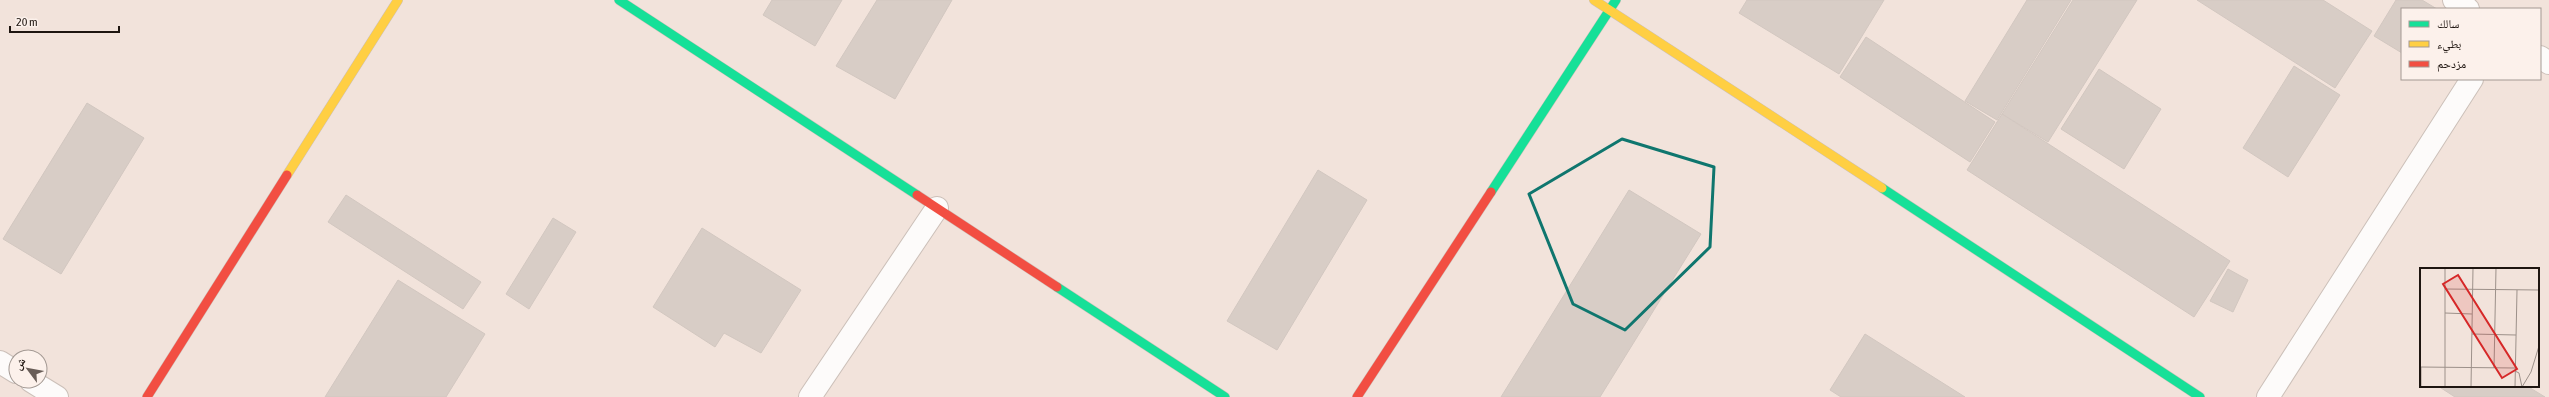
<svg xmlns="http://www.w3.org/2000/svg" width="2549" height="397" font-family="'Asap Condensed','Noto Naskh Arabic',sans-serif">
<rect width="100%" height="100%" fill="#f2e3db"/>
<g fill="#d8cdc6" stroke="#d2c7c0">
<path d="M772,0H842L815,46L763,15Z"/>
<path d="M877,0H952L895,99L836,66Z"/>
<path d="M1747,0H1884L1839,74L1739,13Z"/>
<path d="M2027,0H2071L1997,120L1965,101Z"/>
<path d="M2073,0H2137L2048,142L2002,114Z"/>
<path d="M2197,0H2323L2372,31L2335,88Z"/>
<path d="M2396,0H2422L2437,9H2402V53L2374,36Z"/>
<path d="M1866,37L1995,122L1970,162L1840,77Z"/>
<path d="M2294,66L2340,95L2288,177L2243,148Z"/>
<path d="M2099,69L2161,109L2124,169L2061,129Z"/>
<path d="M87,103L144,138L61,274L3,239Z"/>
<path d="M2002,114L2230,261L2194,317L1967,170Z"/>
<path d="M1318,170L1367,200L1277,350L1227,321Z"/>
<path d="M1629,190L1701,234L1600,397H1501Z"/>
<path d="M346,195L481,282L463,309L328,222Z"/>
<path d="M553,218L576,232L529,309L506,294Z"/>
<path d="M702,228L801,290L761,353L724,333L715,347L653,307Z"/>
<path d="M2228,269L2248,280L2233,312L2210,301Z"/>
<path d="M398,280L485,334L446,397H325Z"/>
<path d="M1865,334L1965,397H1841L1830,390Z"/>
<path d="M2438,386H2527L2545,397H2455Z"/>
</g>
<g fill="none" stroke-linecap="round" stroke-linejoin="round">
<g stroke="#ccc0b9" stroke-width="24">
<g id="street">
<path d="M2454,0L2468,9"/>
<path d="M2540,57L2549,63"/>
<path d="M0,362L16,372"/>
<path d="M31,381L57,397"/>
<path d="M810,397L937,208"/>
<path d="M2268,397L2472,79"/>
</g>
</g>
<g stroke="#ccc0b9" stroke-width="10">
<g id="fast">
<path d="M619,0L917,195"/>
<path d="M1882,188L2200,397"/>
<path d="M1491,192L1616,0"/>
<path d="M1057,287L1225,397"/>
</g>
</g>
<g stroke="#ccc0b9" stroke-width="10">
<g id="slow">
<path d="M1594,0L1882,188"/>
<path d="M287,175L398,0"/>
</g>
</g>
<g stroke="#ccc0b9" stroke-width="10">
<g id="jam">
<path d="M917,195L1057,287"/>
<path d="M147,397L287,175"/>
<path d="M1357,397L1491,192"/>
</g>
</g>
<use href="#street" stroke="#fdfbfa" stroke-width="22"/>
<use href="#fast" stroke="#16e098" stroke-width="9"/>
<use href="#slow" stroke="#ffcf43" stroke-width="9"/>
<use href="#jam" stroke="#f24e42" stroke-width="9"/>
</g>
<path fill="none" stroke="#0f766e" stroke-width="3" stroke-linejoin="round" d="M1622,139L1714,167L1710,247L1625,330L1573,304L1529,194Z"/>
<g transform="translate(2420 268)">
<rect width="119" height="119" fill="#f2e3db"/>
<path fill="none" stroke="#9d918a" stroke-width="1" d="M25,0V119M25,21L119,22M119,27V42M25,45L52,46M52,66L96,67M0,99L95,100M1,99V119M74,100L76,0M95,103L99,105L102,119M51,119L53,0M95,119L97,22M102,119L111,104L119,78"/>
<path fill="#d62828" fill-opacity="0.15" stroke="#d62828" stroke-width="2" d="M38,7L97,101L82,110L23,16Z"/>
<rect width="119" height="119" fill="none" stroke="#1e1510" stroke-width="2"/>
</g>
<rect x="2401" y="8" width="140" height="72" fill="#fcf1eb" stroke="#a39993"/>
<rect x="2409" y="21" width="20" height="6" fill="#16e098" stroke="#a39993"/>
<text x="2437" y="28" font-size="12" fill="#1e1510">سالك</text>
<rect x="2409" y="41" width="20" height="6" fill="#ffcf43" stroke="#a39993"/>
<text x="2437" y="48" font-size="12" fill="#1e1510">بطيء</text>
<rect x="2409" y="61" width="20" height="6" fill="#f24e42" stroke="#a39993"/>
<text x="2437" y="68" font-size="12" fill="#1e1510">مزدحم</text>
<g transform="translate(28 369) rotate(302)"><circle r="19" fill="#fcf1eb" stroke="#a39993"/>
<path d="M0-3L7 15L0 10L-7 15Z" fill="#685d57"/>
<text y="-6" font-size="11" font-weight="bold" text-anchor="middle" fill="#1e1510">ش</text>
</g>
<path d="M10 26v6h109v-6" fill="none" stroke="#1e1510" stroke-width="2"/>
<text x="16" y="26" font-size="12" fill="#1e1510" stroke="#fcf1eb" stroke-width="3" paint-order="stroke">20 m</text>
</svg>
